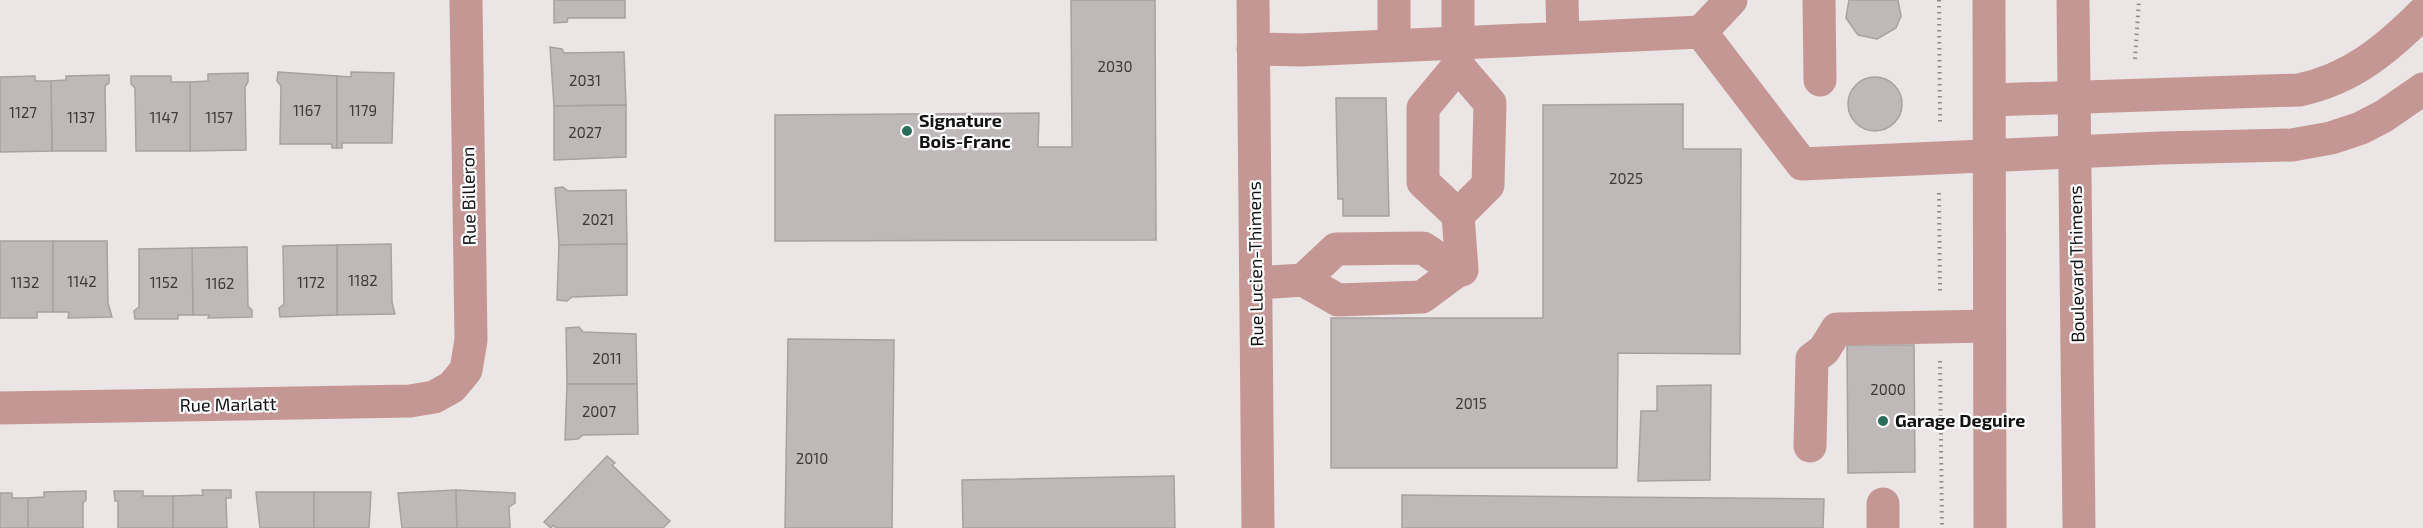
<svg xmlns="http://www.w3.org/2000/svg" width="2423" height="528" font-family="'Exo 2',sans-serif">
<rect width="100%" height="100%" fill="#ece5e5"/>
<g fill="#bfb8b8" stroke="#a8a1a0" stroke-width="1.5">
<path d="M554,0H625V18H568L567,22L554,23Z"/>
<path d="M1071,0H1155L1156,240L775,241V115L1039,113L1038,147H1072Z"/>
<path d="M1849,0H1898L1901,16L1896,28L1877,39L1858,35L1846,18Z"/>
<path d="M550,47L562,49L564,53L624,52L626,105L554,106Z"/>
<path d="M278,72L337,76V148H332V144H280L281,86L277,81Z"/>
<path d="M351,72L394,73L392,143H342V148H337V76L351,77Z"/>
<path d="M248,73V82L245,87L246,150L190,151V82L208,81V74Z"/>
<path d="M109,75V83L105,86L106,151H52L51,81L66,80V76Z"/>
<path d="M35,76V81H51L52,151L0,152V77Z"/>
<path d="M131,76H171V82H190V151H136L135,88L131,84Z"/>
<circle cx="1875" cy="104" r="27"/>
<path d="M1336,98H1386L1389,216H1343V199H1338Z"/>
<path d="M1683,104V149H1741L1740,354L1618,353L1617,468H1331V318H1543V105Z"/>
<path d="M626,105V157L554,160V106Z"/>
<path d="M563,187L568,191L626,190L627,244L559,245L555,188Z"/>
<path d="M0,241H53V312H37V318H0Z"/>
<path d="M53,241H107L108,303L112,317L68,318L69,312H53Z"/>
<path d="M391,244L392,302L395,314L337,315V245Z"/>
<path d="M627,244V295L572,297L567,301L557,300L559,245Z"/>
<path d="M337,245V315L280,317L279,308L284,304L283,246Z"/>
<path d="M247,247L248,306L252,310V317L208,318L209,315H193L192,248Z"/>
<path d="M192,248L193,315H178V319H135L134,311L139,307V249Z"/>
<path d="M579,327L583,332L636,334L637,384H567L566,328Z"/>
<path d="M788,339L894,340L892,528H785Z"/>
<path d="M1847,345H1914L1915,472L1848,473Z"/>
<path d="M567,384H637L638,434L583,435L578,439L565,440Z"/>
<path d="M1711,385L1710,480L1638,481L1641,411H1657V386Z"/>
<path d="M607,456L615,463L612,465L670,521L663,528H556L553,525L551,528L544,522Z"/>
<path d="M1174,476L1175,528H963L962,480Z"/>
<path d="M202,490H231V498H226L227,528H173V496L203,495Z"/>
<path d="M456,490L457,528H402L398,493Z"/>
<path d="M456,490L515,493V503L509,507L510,528H457Z"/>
<path d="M86,491V500L83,503V528H28V498L44,497V492Z"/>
<path d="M114,491H143V496H173V528H118V501H115Z"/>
<path d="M256,492H314V528H260Z"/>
<path d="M314,492H371L369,528H314Z"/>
<path d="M0,493H12V498H28V528H0Z"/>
<path d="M1402,495L1824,499L1823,528H1402Z"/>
</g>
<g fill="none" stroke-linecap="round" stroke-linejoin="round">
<g stroke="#8f8a8a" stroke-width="4" stroke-dasharray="1.5 4.5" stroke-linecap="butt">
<path d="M1939,0L1940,122"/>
<path d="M2135,59L2139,0"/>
<path d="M1939,193L1940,293"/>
<path d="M1940,361L1942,528"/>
</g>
<g stroke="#c59794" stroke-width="33">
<path d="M1253,0L1258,528"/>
<path d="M1394,0V45"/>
<path d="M1562,0L1563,37"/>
<path d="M1819,0L1820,80"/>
<path d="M1989,0L1990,528"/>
<path d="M2073,0L2079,528"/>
<path d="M1701,32L1731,0"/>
<path d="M1253,49L1301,50L1701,32L1802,164L2161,148L2292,145L2331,138L2361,128L2384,116L2423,89"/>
<path d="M1990,100L2299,90C2351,79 2386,50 2423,13"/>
<path d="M1458,215L1488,185L1490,103L1458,66"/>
<path d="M1457,271L1462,270L1458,215L1423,182V108L1458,66V0"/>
<path d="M1256,283L1303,280L1338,300L1422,297L1457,271L1423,248L1336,249L1303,280"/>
<path d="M0,408L410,401L434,397L452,387L466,370L471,340L466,0"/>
<path d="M1810,446L1812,359L1824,350L1837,329L1989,326"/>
<path d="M1883,528V504"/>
</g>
</g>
<g fill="#2c6c5b" stroke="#fff" stroke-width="2">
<circle cx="907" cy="131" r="6"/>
<circle cx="1883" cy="421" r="6"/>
</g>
<g text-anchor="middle" stroke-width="4.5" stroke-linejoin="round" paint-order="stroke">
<g font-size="15" fill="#3d3a3a">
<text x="1115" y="72">2030</text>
<text x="585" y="86">2031</text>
<text x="307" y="116">1167</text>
<text x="363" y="116">1179</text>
<text x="23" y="118">1127</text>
<text x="81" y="123">1137</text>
<text x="164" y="123">1147</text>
<text x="219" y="123">1157</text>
<text x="585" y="138">2027</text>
<text x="1626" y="184">2025</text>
<text x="598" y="225">2021</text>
<text x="363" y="286">1182</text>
<text x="82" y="287">1142</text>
<text x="25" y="288">1132</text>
<text x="164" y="288">1152</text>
<text x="311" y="288">1172</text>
<text x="220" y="289">1162</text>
<text x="607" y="364">2011</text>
<text x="1888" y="395">2000</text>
<text x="1471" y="409">2015</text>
<text x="599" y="417">2007</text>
<text x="812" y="464">2010</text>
</g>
<g font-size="18" font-weight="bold" fill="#121010" stroke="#fff" text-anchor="start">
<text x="919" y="127">Signature<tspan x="919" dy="21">Bois-Franc</tspan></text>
<text x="1895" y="427">Garage Deguire</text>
</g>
<g font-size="18" fill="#121010" stroke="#fff">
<text transform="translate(469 196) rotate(-91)" y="6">Rue Billeron</text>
<text transform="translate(1256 264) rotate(-91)" y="6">Rue Lucien-Thimens</text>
<text transform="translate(2077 264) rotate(-91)" y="6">Boulevard Thimens</text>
<text transform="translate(228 405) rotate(-1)" y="6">Rue Marlatt</text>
</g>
</g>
</svg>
